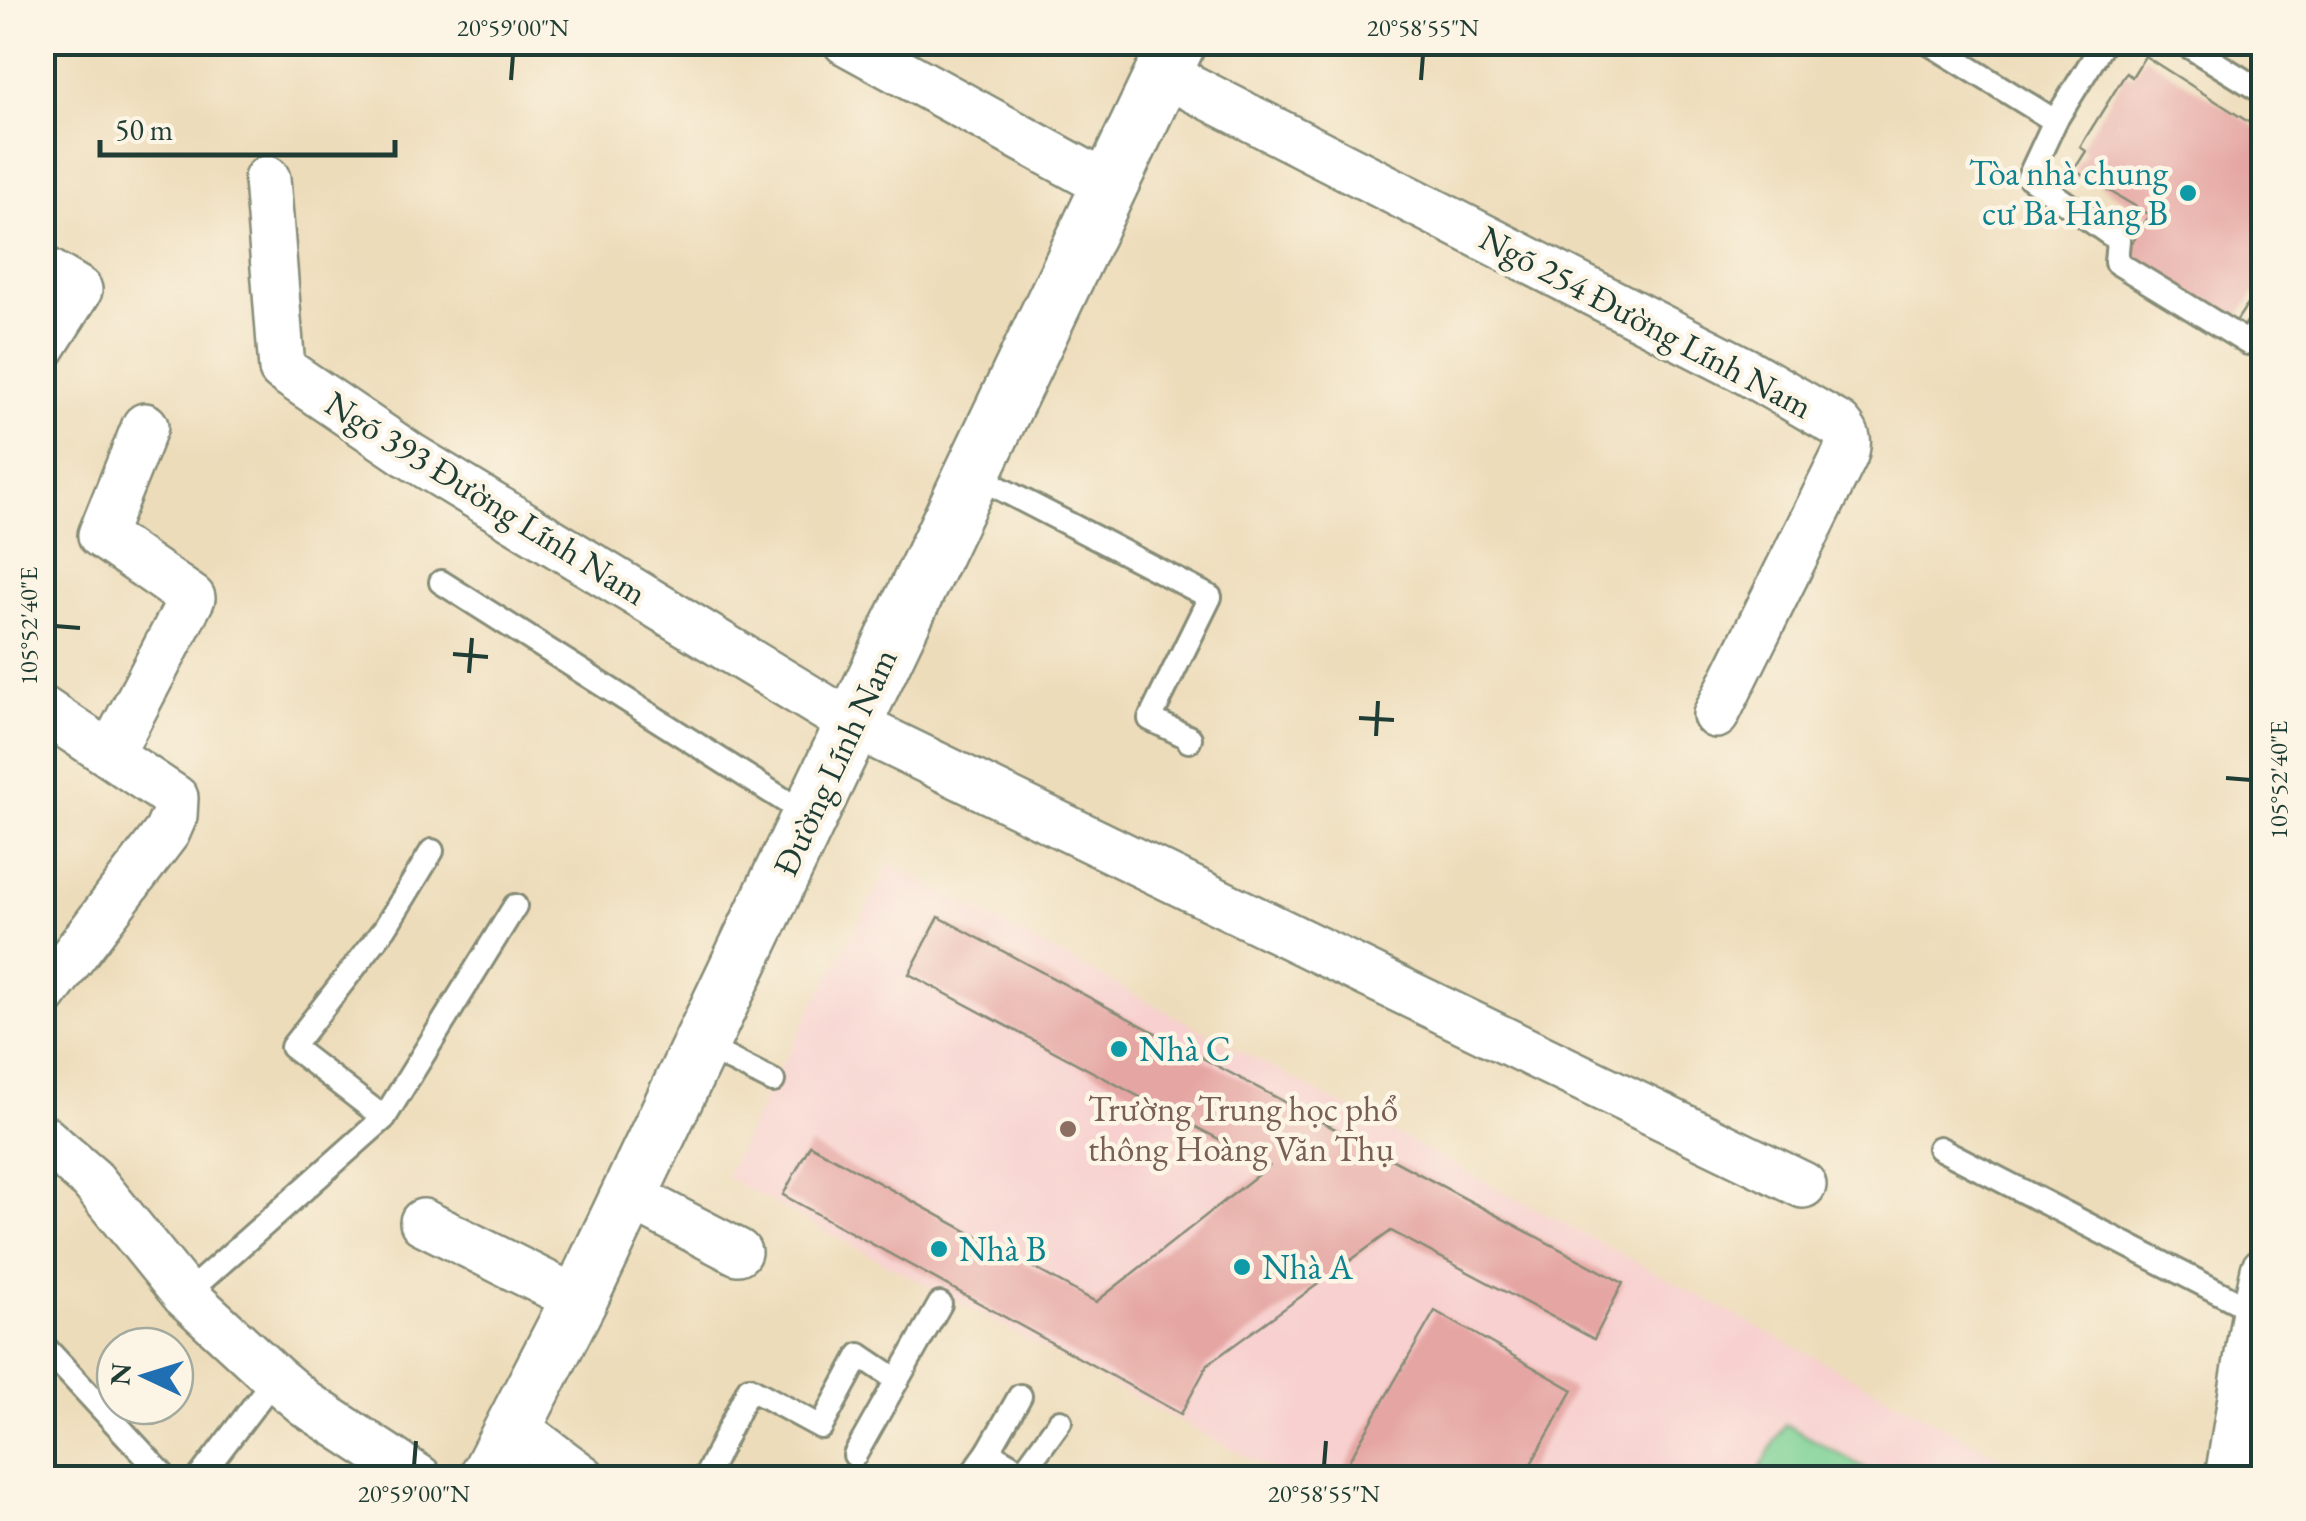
<svg xmlns="http://www.w3.org/2000/svg" width="2306" height="1521" font-family="'EB Garamond',serif">
<rect width="100%" height="100%" fill="#fcf5e5"/>
<filter id="ink" filterUnits="userSpaceOnUse"><feTurbulence type="fractalNoise" baseFrequency=".01" numOctaves="2"/><feDisplacementMap in="SourceGraphic" scale="20" xChannelSelector="R" yChannelSelector="G"/><feConvolveMatrix kernelMatrix="1 2 1 2 8 2 1 2 1" color-interpolation-filters="sRGB"/></filter>
<filter id="wash" filterUnits="userSpaceOnUse"><feTurbulence type="fractalNoise" baseFrequency=".0048" numOctaves="4" result="noise"/><feDisplacementMap in="SourceGraphic" scale="40" xChannelSelector="R" yChannelSelector="G"/><feGaussianBlur stdDeviation="2.25" result="paint"/><feColorMatrix in="noise" values="0 0 0 0 0 0 0 0 0 0 0 0 0 0 0 0 0 1.4 0 .05"/><feComposite in="paint" operator="in"/></filter>
<g filter="url(#wash)">
<rect width="100%" height="100%" fill="#eddcba"/>
<path fill="#f7d0cf" d="M890,864L2041,1478H1285L725,1177L773,1081Z"/>
<path fill="#7dd195" stroke="#4e8764" stroke-width="2.5" d="M1785,1424L1883,1478H1755Z"/>
<g id="blocks">
<g fill="#e5a6a3">
<path d="M2145,56L2264,132V279L2235,323L2122,258L2150,215L2074,170L2086,151L2080,147L2126,73L2132,77Z"/>
<path d="M939,917L1623,1283L1594,1339L1391,1231L1208,1364L1181,1414L783,1195L810,1145L1096,1302L1269,1166L909,974Z"/>
<path d="M1435,1311L1573,1390L1523,1478H1339Z"/>
</g>
</g>
</g>
<g filter="url(#ink)">
<use href="#blocks" fill-opacity="0" stroke="#868c77" stroke-width="2.5"/>
<g fill="none" stroke-linecap="round" stroke-linejoin="round">
<g stroke="#868c77" stroke-width="28">
<g id="service">
<path d="M1927,42L2055,121"/>
<path d="M2104,42L2055,121L2029,177L2118,240L2116,262L2248,343L2264,319"/>
<path d="M2182,42L2264,93"/>
<path d="M972,474L1210,597L1150,719L1190,738L1189,741"/>
<path d="M441,582L809,816"/>
<path d="M701,1045L773,1081"/>
<path d="M384,1118L292,1047L385,928L432,851"/>
<path d="M1939,1148L2255,1311"/>
<path d="M185,1295L384,1118L515,906"/>
<path d="M42,1344L166,1478"/>
<path d="M988,1452L1023,1472L1060,1421"/>
<path d="M855,1455L940,1304"/>
<path d="M199,1478L275,1378"/>
<path d="M705,1478L749,1388L821,1427L860,1355L897,1380"/>
<path d="M969,1478L988,1452L1020,1396"/>
</g>
</g>
<g stroke="#868c77" stroke-width="50">
<g id="minor">
<path d="M846,42L1109,186"/>
<path d="M1164,74L1744,370L1839,425C1849,436 1849,442 1845,455L1716,715"/>
<path d="M267,179L282,369L409,455L852,724L1803,1185"/>
<path d="M42,268L79,290L42,348"/>
<path d="M42,709L175,798L174,816L167,832L42,997"/>
<path d="M111,753L192,598L101,535L145,426"/>
<path d="M42,1137L92,1180L185,1295L275,1378L306,1404L419,1478"/>
<path d="M628,1195L738,1252"/>
<path d="M423,1222L579,1300"/>
<path d="M515,1427L583,1478"/>
<path d="M2228,1478L2255,1311L2264,1270"/>
</g>
</g>
<g stroke="#868c77" stroke-width="60">
<path id="secondary" d="M487,1478L579,1300L1178,42"/>
</g>
<use href="#service" stroke="#fff" stroke-width="22"/>
<use href="#minor" stroke="#fff" stroke-width="45"/>
<use href="#secondary" stroke="#fff" stroke-width="55"/>
</g>
</g>
<path fill="none" stroke="#1f3d34" stroke-width="4" d="M511,80L513,55M1421,80L1423,55M55,626L80,628M453,654L488,657M469,673L472,638M1359,718L1394,720M1376,736L1378,701M2226,778L2251,780M414,1466L416,1441M1324,1466L1326,1441"/>
<g fill="#0f9aa8" stroke="#fcf5e5" stroke-width="4">
<circle cx="2188" cy="193" r="10"/>
<circle cx="1119" cy="1049" r="10"/>
<circle cx="939" cy="1249" r="10"/>
<circle cx="1242" cy="1267" r="10"/>
</g>
<circle fill="#8d6e63" stroke="#fcf5e5" stroke-width="4" cx="1068" cy="1129" r="10"/>
<g text-anchor="middle" stroke-width="9" stroke-linejoin="round" paint-order="stroke">
<g font-size="35" fill="#0d838f" stroke="#fcf5e5" text-anchor="start">
<text x="2168" y="185" text-anchor="end">Tòa nhà chung<tspan x="2168" dy="40">cư Ba Hàng B</tspan></text>
<text x="1139" y="1061">Nhà C</text>
<text x="959" y="1261">Nhà B</text>
<text x="1262" y="1279">Nhà A</text>
</g>
<g font-size="35" fill="#1f3d34" stroke="#fcf5e5">
<text transform="translate(1646 322) rotate(28)" y="12">Ngõ 254 Đường Lĩnh Nam</text>
<text transform="translate(486 498) rotate(32)" y="12">Ngõ 393 Đường Lĩnh Nam</text>
<text transform="translate(835 762) rotate(-65)" y="12">Đường Lĩnh Nam</text>
</g>
<g font-size="35" fill="#785e54" stroke="#fcf5e5" text-anchor="start">
<text x="1088" y="1121">Trường Trung học phổ<tspan x="1088" dy="40">thông Hoàng Văn Thụ</tspan></text>
</g>
</g>
<rect width="2306" height="1521" fill="none" stroke="#fcf5e5" stroke-width="110"/>
<g transform="translate(145 1376) rotate(274)"><circle r="48" fill="#fcf5e5" stroke="#a4ab9e" stroke-width="2.5"/>
<path d="M0-8L18 38L0 25L-18 38Z" fill="#1f6fb2"/>
<text y="-15" font-size="28" font-weight="bold" text-anchor="middle" fill="#1f3d34">N</text>
</g>
<path d="M100 140v15h295v-15" fill="none" stroke="#1f3d34" stroke-width="5"/>
<text x="115" y="140" font-size="30" fill="#1f3d34" stroke="#fcf5e5" stroke-width="8" paint-order="stroke">50 m</text>
<rect x="55" y="55" width="2196" height="1411" fill="none" stroke="#1f3d34" stroke-width="4"/>
<g font-size="25" text-anchor="middle" fill="#1f3d34">
<text x="513" y="36">20°59'00"N</text>
<text x="1423" y="36">20°58'55"N</text>
<text transform="translate(28 626) rotate(-90)" y="9">105°52'40"E</text>
<text transform="translate(2278 780) rotate(-90)" y="9">105°52'40"E</text>
<text x="414" y="1502">20°59'00"N</text>
<text x="1324" y="1502">20°58'55"N</text>
</g>
</svg>
